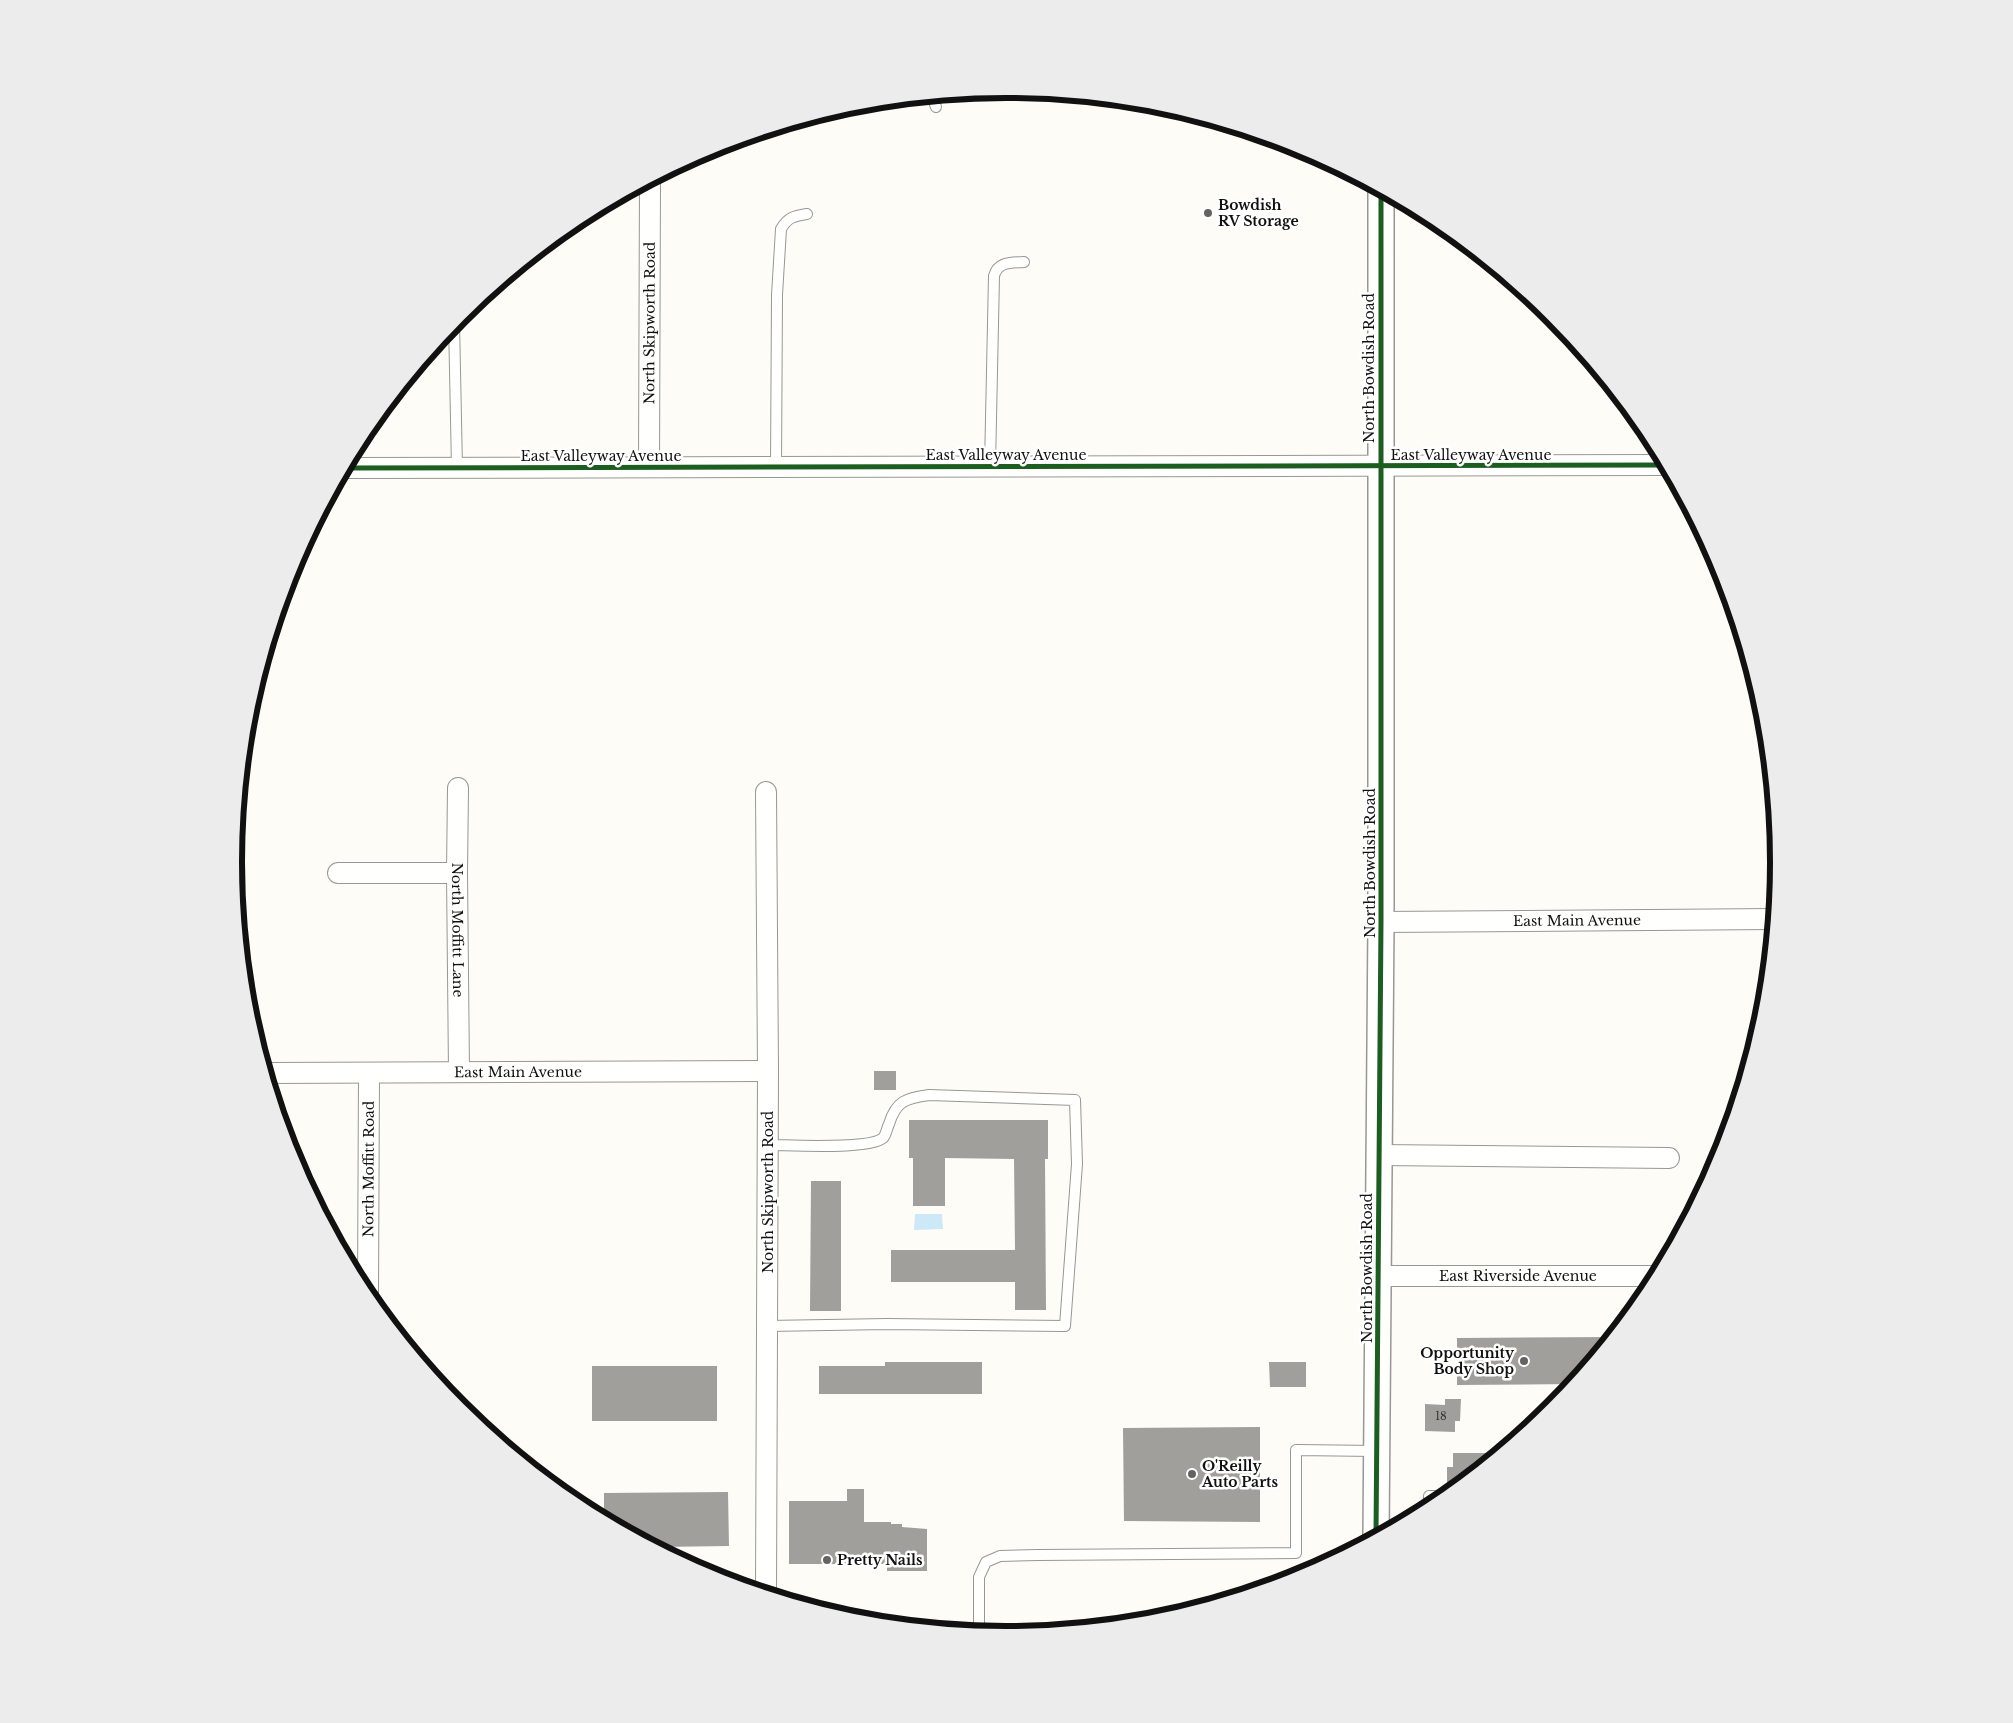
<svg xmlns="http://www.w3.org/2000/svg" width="2013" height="1723" font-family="'Libre Baskerville',serif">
<rect width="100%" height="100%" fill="#fdfcf7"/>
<path fill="#cde8f7" d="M915,1214H942L943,1229L914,1230Z"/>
<g fill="#a19f9c">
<rect x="874" y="1071" width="22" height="19"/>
<path d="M909,1120H1048V1159H1045L1046,1310H1015V1282H891V1250H1015L1014,1159L945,1158V1206H913V1158H909Z"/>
<path d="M811,1181H841V1311H810Z"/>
<path d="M1612,1337L1573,1384L1457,1385V1338Z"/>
<path d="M885,1362H982V1394H819V1366H885Z"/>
<path d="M1269,1362H1306V1387H1270Z"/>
<rect x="592" y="1366" width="125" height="55"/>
<path d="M1445,1399H1461L1460,1421H1455V1432L1425,1431V1404L1445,1405Z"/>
<path d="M1260,1427V1522L1124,1521L1123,1428Z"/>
<path d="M1453,1453H1498L1453,1490V1484H1447V1467H1453Z"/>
<path d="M847,1489H864V1522H891V1524H902V1527L927,1529V1571H887V1564H789V1501H847Z"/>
<path d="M728,1492L729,1546L658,1547L604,1518V1493Z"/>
</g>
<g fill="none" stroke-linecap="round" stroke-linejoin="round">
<g stroke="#979795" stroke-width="12">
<g id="service">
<path d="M932,96L936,107"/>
<path d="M454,322L457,468"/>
<path d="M990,466L994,276C998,261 1011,263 1024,262"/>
<path d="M776,467L777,295L781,229C788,217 794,216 807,214"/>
<path d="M767,1326L887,1324L1065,1326L1077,1164L1075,1100L929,1095C906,1098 896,1101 889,1124C887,1128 886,1135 883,1138C869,1150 789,1145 768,1145"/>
<path d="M1429,1508V1496H1445"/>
<path d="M979,1632V1577L986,1562L1000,1556L1038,1555L1296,1553V1450L1376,1451"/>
</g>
</g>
<g stroke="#979795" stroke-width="22">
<g id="minor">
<path id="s1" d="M649,467L650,180"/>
<path d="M345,468L1666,465"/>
<path id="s2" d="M458,788L457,873L459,1072"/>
<path d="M766,792L768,1071L766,1592"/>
<path d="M338,873H457"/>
<path id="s3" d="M1381,922L1774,919"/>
<path id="s4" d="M267,1073L768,1071"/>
<path d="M1379,1155L1669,1158"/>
<path id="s5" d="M1378,1276H1657"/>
<path id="s6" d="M368,1295L369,1073"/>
</g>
</g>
<g stroke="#979795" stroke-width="28">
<path id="tertiary" d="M1376,1536L1381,922V190"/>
</g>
<use href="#service" stroke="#fffffe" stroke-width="10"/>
<use href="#minor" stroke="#fffffe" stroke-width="20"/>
<use href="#tertiary" stroke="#fffffe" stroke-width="25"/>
<g stroke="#fff" stroke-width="8">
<g id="cycleway">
<path d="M345,468L1666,465"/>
<path d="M1376,1536L1381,922V190"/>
</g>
</g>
<use href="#cycleway" stroke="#1b5e20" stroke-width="5"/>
</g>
<g fill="#646362" stroke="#fff" stroke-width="2">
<circle cx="1208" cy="213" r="5"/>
<circle cx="1524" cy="1361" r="5"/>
<circle cx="1192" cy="1474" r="5"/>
<circle cx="827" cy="1560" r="5"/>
</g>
<g text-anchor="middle" stroke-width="5" stroke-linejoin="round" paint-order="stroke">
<g font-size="11" fill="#353434">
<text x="1441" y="1420">18</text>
</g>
<g font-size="14" font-weight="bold" fill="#111" stroke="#fff" text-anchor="start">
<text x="1218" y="210">Bowdish<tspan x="1218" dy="16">RV Storage</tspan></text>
<text x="1514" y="1358" text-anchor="end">Opportunity<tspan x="1514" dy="16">Body Shop</tspan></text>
<text x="1202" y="1471">O'Reilly<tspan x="1202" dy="16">Auto Parts</tspan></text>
<text x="837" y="1565">Pretty Nails</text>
</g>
<g font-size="14" fill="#111" stroke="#fff">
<text dy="5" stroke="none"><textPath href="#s1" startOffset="144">North Skipworth Road</textPath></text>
<text transform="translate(1369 368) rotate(-90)" y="5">North Bowdish Road</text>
<text x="1006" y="460">East Valleyway Avenue</text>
<text x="1471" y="460">East Valleyway Avenue</text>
<text x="601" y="461">East Valleyway Avenue</text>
<text transform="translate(1370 863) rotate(-90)" y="5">North Bowdish Road</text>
<text dy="5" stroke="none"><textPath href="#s3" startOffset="196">East Main Avenue</textPath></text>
<text dy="5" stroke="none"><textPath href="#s2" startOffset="142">North Moffitt Lane</textPath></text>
<text dy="5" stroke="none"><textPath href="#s4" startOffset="251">East Main Avenue</textPath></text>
<text dy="5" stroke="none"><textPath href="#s6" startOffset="126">North Moffitt Road</textPath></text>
<text transform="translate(768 1192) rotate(-90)" y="5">North Skipworth Road</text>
<text transform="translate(1367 1268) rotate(-90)" y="5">North Bowdish Road</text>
<text dy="5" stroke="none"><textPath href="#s5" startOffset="140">East Riverside Avenue</textPath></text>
</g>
</g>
<path d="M0 0H2013V1723H0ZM242 862a764 764 0 1 1 1528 0a764 764 0 1 1-1528 0Z" fill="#ececec" fill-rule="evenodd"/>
<path fill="none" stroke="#111" stroke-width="6" d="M242 862a764 764 0 1 1 1528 0a764 764 0 1 1-1528 0Z"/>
</svg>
